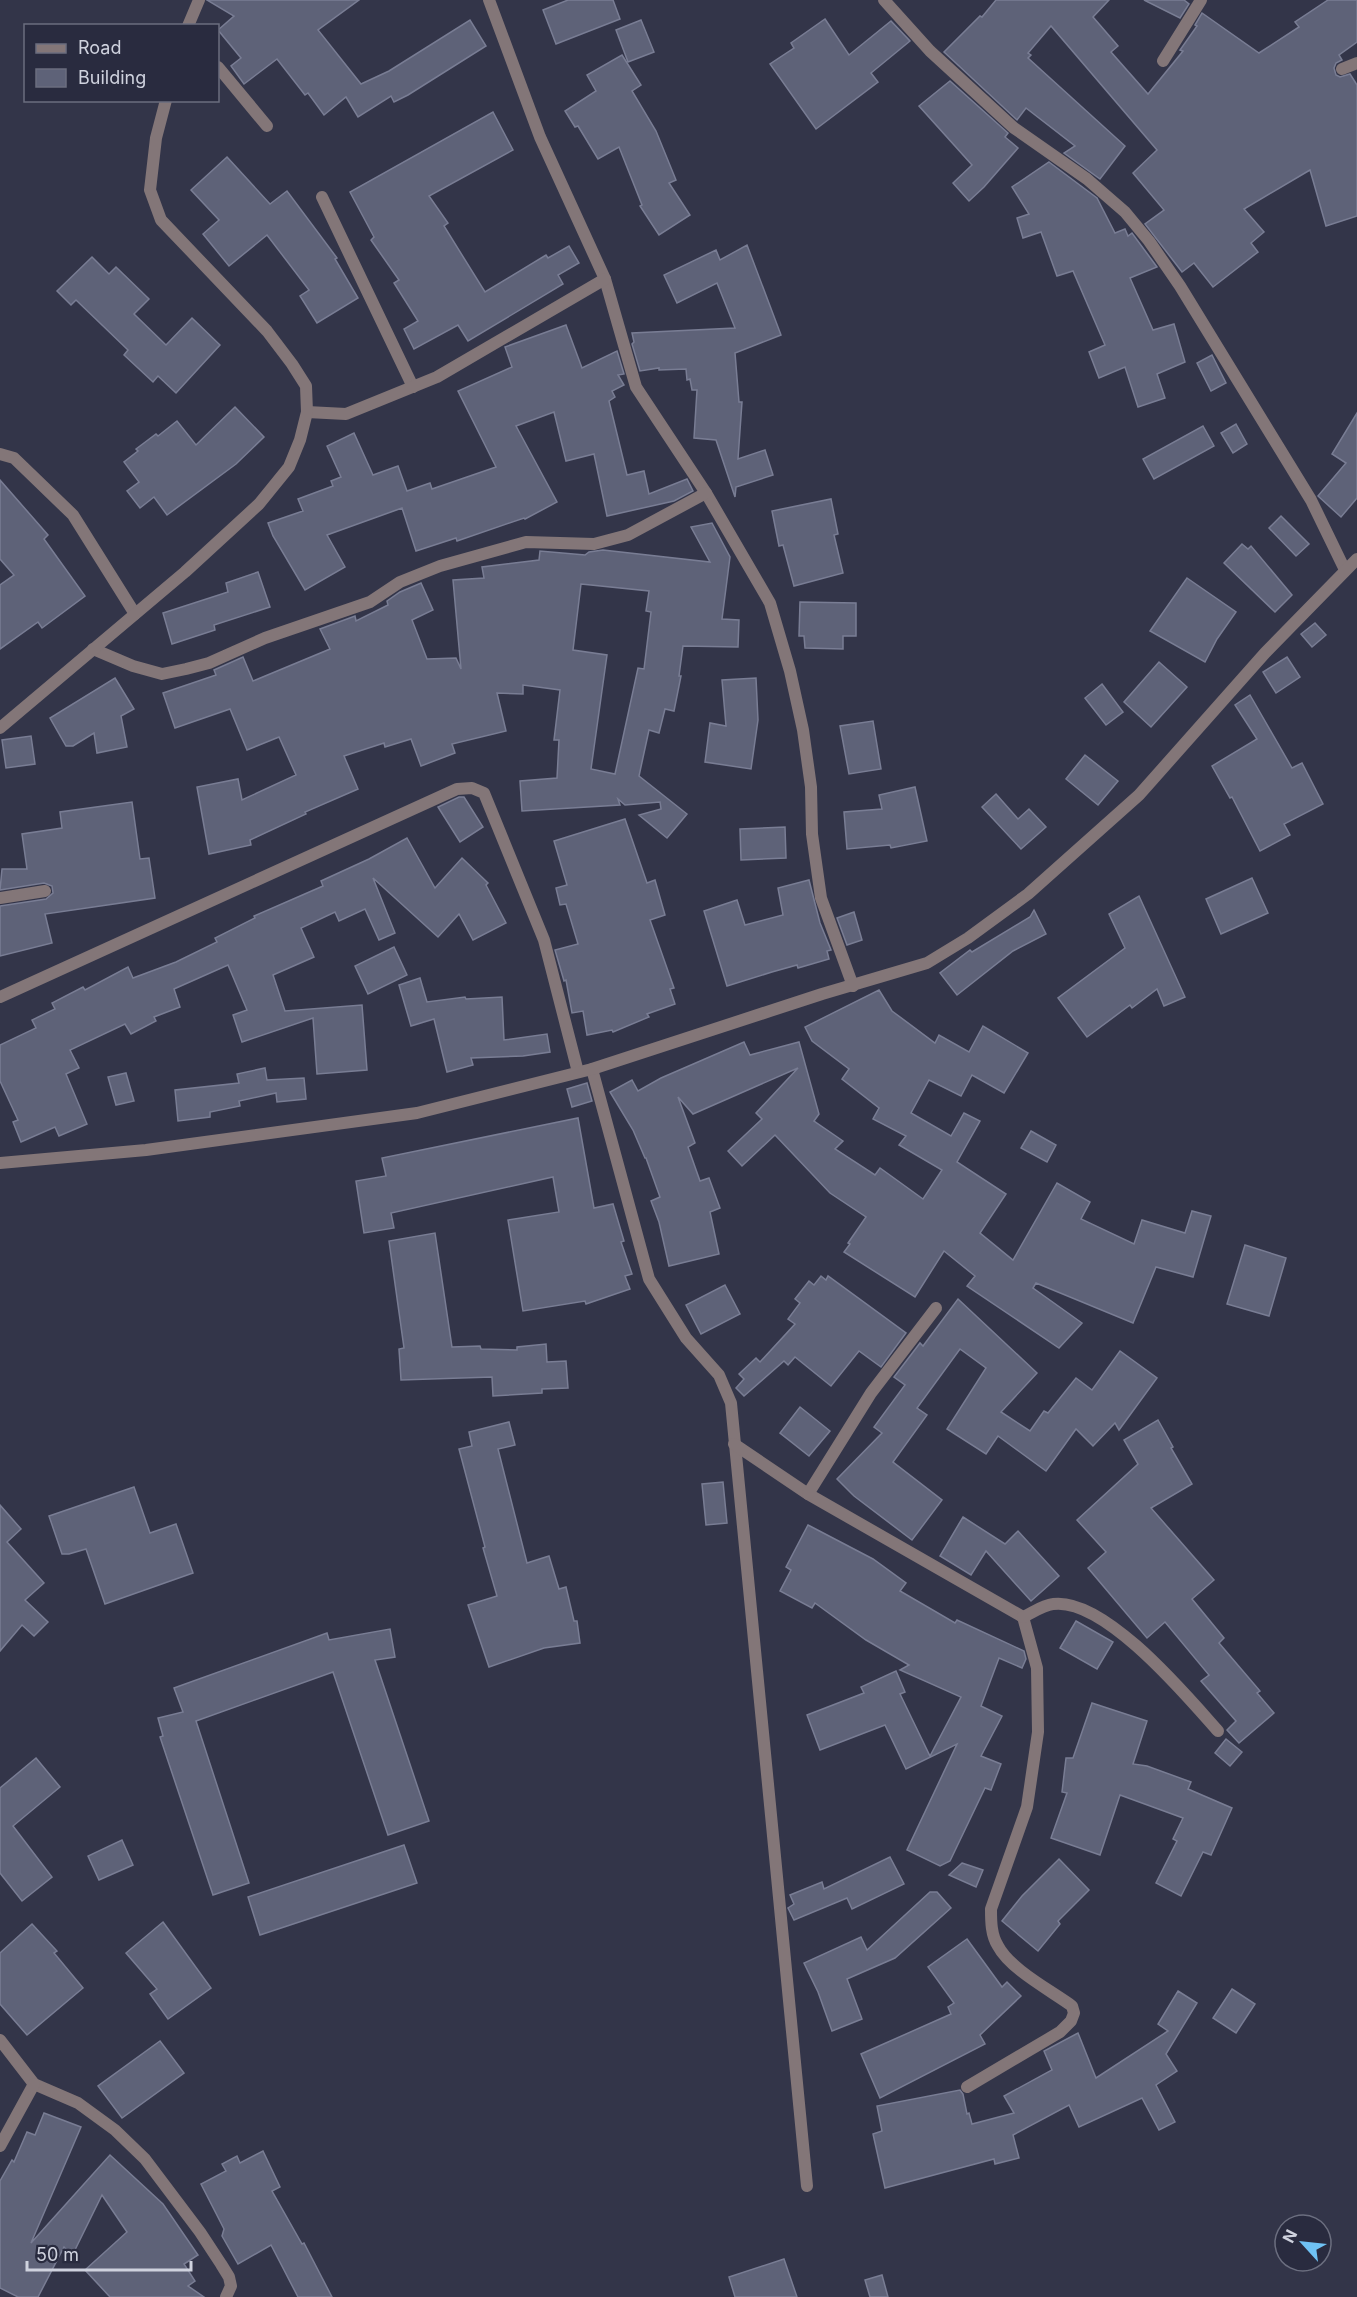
<svg xmlns="http://www.w3.org/2000/svg" width="1357" height="2297" font-family="Inter,sans-serif">
<rect width="100%" height="100%" fill="#333549"/>
<g fill="#5e6278" stroke="#797d94" stroke-width="1.5" fill-rule="evenodd">
<path d="M207,0H359L318,30L361,84L389,71L470,20L486,46L408,95L394,102L391,96L358,117L346,97L324,115L308,93L305,95L277,59L244,84L231,66L241,58L218,30L234,16Z"/>
<path d="M568,0H613L620,19L556,44L543,10Z"/>
<path d="M996,0H1109L1093,17L1118,46L1111,52L1148,94L1183,51L1180,50L1197,26L1195,25L1202,13L1259,53L1299,27L1295,22L1328,0H1357V42L1339,55L1342,60L1336,63L1334,68L1336,75L1340,77L1350,74L1357,85V216L1326,226L1310,170L1244,209L1264,232L1251,243L1258,252L1213,287L1194,263L1182,272L1145,224L1164,210L1133,173L1157,150L1051,26L1028,53L1031,55L1028,58L1125,146L1100,179L1064,153L1075,146L1026,108L1017,120L944,52L980,16L982,17Z"/>
<path d="M1144,0H1184L1189,4L1180,18Z"/>
<path d="M825,19L849,55L891,21L910,41L871,73L878,82L816,129L770,64L794,48L791,43Z"/>
<path d="M641,20L654,52L628,62L616,30Z"/>
<path d="M622,55L641,85L632,91L656,131L676,180L669,183L690,215L659,235L640,206L642,205L619,147L598,159L578,126L575,127L565,111L596,91L587,75Z"/>
<path d="M950,81L1008,133L1005,137L1018,148L984,187L969,201L953,183L972,165L919,106Z"/>
<path d="M493,112L513,150L429,196L448,223L444,226L485,292L546,255L548,258L569,246L579,263L558,275L563,284L468,341L458,325L414,349L404,329L418,321L394,283L399,280L371,240L374,237L350,192Z"/>
<path d="M227,157L270,204L287,191L337,258L335,259L358,298L317,323L300,296L309,290L267,235L229,266L203,234L219,220L191,190Z"/>
<path d="M1049,162L1097,198L1115,233L1125,229L1128,236L1132,233L1157,267L1130,278L1153,330L1174,324L1185,362L1157,374L1165,398L1138,407L1125,367L1099,378L1089,352L1105,345L1073,271L1057,276L1041,232L1023,238L1017,218L1029,214L1012,187Z"/>
<path d="M747,245L781,335L735,353L739,402H742L738,459L765,450L773,475L736,487L735,497L716,440L694,438L697,390H692L690,379L687,380L686,369L659,370V368L640,371L632,344L634,342L632,333L735,328L717,283L677,303L664,275L716,250L720,260Z"/>
<path d="M92,257L109,274L116,267L149,299L134,314L166,345L192,318L220,345L176,393L158,376L153,382L124,355L128,350L76,300L71,305L57,291Z"/>
<path d="M566,325L582,368L617,351L624,374L618,375L624,385L612,391L615,397L609,401L627,475L644,471L649,494L687,479L693,491L674,501L607,516L594,454L566,461L554,412L516,426L557,502L525,519L524,518L457,541L456,538L416,551L402,508L327,535L345,567L305,590L273,536L268,523L303,511L298,499L333,486L331,481L341,477L327,446L354,433L373,475L398,466L407,491L430,483L432,489L496,467L458,391L512,367L505,347Z"/>
<path d="M1212,355L1226,383L1211,391L1197,363Z"/>
<path d="M235,407L264,437L236,464L167,515L154,497L140,508L127,491L139,482L124,462L138,451L136,449L156,434L158,436L177,421L196,445Z"/>
<path d="M1357,413V498L1341,517L1318,496L1346,463L1332,454Z"/>
<path d="M1236,424L1247,444L1233,453L1221,433Z"/>
<path d="M1203,426L1214,446L1154,479L1143,459Z"/>
<path d="M0,480L48,535L44,539L85,596L42,628L38,622L0,649V585L14,575L0,559Z"/>
<path d="M831,499L838,534L834,535L843,573L794,586L783,545L779,546L772,511Z"/>
<path d="M1281,516L1309,544L1296,556L1269,528Z"/>
<path d="M712,523L730,557L722,619L739,620L738,647L683,646L679,676H681L674,711L665,709L659,733L649,730L639,776L687,814L667,838L639,815L661,809L660,802L625,805L618,799L620,805L522,811L520,781L557,778L559,740H554L560,690L523,685V694L497,693L506,731L452,744L455,753L421,766L411,739L385,747L384,743L344,756L358,789L305,812L306,814L250,840L251,845L209,854L197,787L238,779L242,800L296,775L279,737L247,750L230,709L175,728L163,693L216,675L214,670L243,657L253,681L330,649L320,629L355,616L356,621L388,605L387,601L400,592L421,583L433,610L412,620L427,659L456,658L461,669L453,580L484,578L482,567L539,560L540,551L585,555L589,552L603,550L710,562L691,527ZM581,584L649,591L646,611L651,612L644,669L638,668L615,774L591,769L607,655L573,650Z"/>
<path d="M1242,544L1248,549L1251,546L1292,595L1275,612L1224,563Z"/>
<path d="M258,572L270,607L214,625L215,630L172,644L163,613L228,592L226,583Z"/>
<path d="M1187,578L1236,612L1217,639L1205,662L1150,631Z"/>
<path d="M800,602L856,603V636H843V649L805,648L804,636H799Z"/>
<path d="M1315,623L1326,635L1312,647L1301,634Z"/>
<path d="M1287,657L1300,677L1276,693L1263,672Z"/>
<path d="M1159,662L1187,687L1151,727L1124,702Z"/>
<path d="M115,678L134,709L121,716L127,747L97,753L94,733L73,746H66L50,718Z"/>
<path d="M756,678L758,720L751,769L705,762L710,723L726,726L722,680Z"/>
<path d="M1102,684L1123,712L1106,725L1085,698Z"/>
<path d="M1250,695L1292,768L1302,763L1323,804L1284,824L1290,835L1260,851L1232,797L1230,798L1212,766L1257,739L1235,705Z"/>
<path d="M873,721L881,769L849,774L840,726Z"/>
<path d="M31,736L35,764L6,768L2,740Z"/>
<path d="M1085,755L1118,781L1098,805L1066,779Z"/>
<path d="M915,787L927,841L891,848L890,845L847,849L844,812L882,809L879,795Z"/>
<path d="M996,794L1018,819L1029,809L1046,827L1021,849L982,807Z"/>
<path d="M459,797H464L483,827L460,842L438,807Z"/>
<path d="M132,802L140,859L149,858L155,898L45,914L52,943L0,956V906L46,899L53,893L52,886L44,883L0,890L2,869H27L22,834L62,828L60,812Z"/>
<path d="M625,819L647,883L655,880L665,915L650,920L674,988L670,989L675,1004L647,1014L649,1017L613,1032L612,1030L587,1035L583,1011L572,1013L566,980L564,981L555,950L578,944L566,904L560,905L556,888L567,885L554,841Z"/>
<path d="M785,827L786,858L741,860L740,829Z"/>
<path d="M407,838L435,888L462,858L488,883L486,885L506,923L473,940L459,914L438,937L373,878L395,933L379,940L365,909L339,921L335,912L301,928L314,957L273,975L285,1011L362,1005L367,1070L317,1074L313,1018L242,1042L233,1015L247,1010L228,965L174,989L180,1007L154,1017L156,1021L131,1034L125,1024L70,1050L79,1068L66,1074L87,1124L59,1136L55,1127L21,1142L13,1122L18,1120L0,1081V1045L36,1028L32,1020L55,1009L52,1003L83,987L85,990L128,967L133,978L176,962L217,942L215,938L255,918L254,916L323,886L321,881L369,859Z"/>
<path d="M1252,878L1268,913L1221,934L1206,899Z"/>
<path d="M809,880L820,923L831,950L827,951L829,959L798,968L797,965L772,972L727,986L704,911L737,900L745,925L783,915L778,888Z"/>
<path d="M1139,896L1185,997L1164,1006L1157,989L1132,1008L1130,1005L1087,1037L1058,998L1125,948L1109,914Z"/>
<path d="M1034,910L1046,934L1013,951L957,995L940,973L970,950L972,952L1030,917Z"/>
<path d="M854,912L862,940L847,945L837,918Z"/>
<path d="M394,947L407,975L368,994L355,966Z"/>
<path d="M420,978L427,1002L465,997L466,999L502,997L504,1040L547,1034L550,1052L523,1056L471,1058L473,1065L447,1072L434,1019L411,1026L399,985Z"/>
<path d="M879,990L892,1011L935,1043L939,1035L969,1052L983,1026L1028,1053L1004,1093L972,1075L961,1096L929,1080L911,1113L951,1136L964,1113L980,1121L957,1162L1006,1194L980,1233L1013,1260L1057,1183L1090,1202L1081,1219L1134,1244L1142,1220L1185,1233L1192,1211L1211,1216L1193,1277L1156,1267L1133,1323L1036,1283L1033,1288L1082,1323L1059,1348L967,1286L975,1276L944,1251L915,1297L844,1252L850,1244L848,1243L866,1217L830,1193L775,1135L742,1166L728,1151L762,1119L756,1113L798,1068L693,1114L678,1097L695,1143L688,1147L700,1181L709,1178L720,1208L710,1212L719,1254L669,1266L659,1222L651,1201L660,1197L646,1158H645L633,1130L610,1092L632,1080L638,1091L661,1078L744,1042L750,1055L799,1042L819,1114L814,1121L843,1141L835,1149L875,1175L880,1168L923,1199L942,1170L899,1145L906,1136L873,1119L879,1108L842,1079L849,1069L812,1041L805,1027Z"/>
<path d="M265,1068L267,1080L304,1078L306,1099L277,1102L276,1093L239,1101L240,1106L210,1112V1117L178,1121L175,1090L239,1083L237,1074Z"/>
<path d="M126,1073L134,1101L116,1105L108,1077Z"/>
<path d="M587,1083L592,1101L572,1107L567,1089Z"/>
<path d="M578,1118L594,1208L613,1204L624,1241L621,1242L632,1274L625,1276L630,1289L586,1304L585,1301L523,1311L508,1220L559,1212L553,1177L391,1213L394,1228L364,1233L356,1181L386,1176L382,1158Z"/>
<path d="M1031,1131L1056,1145L1047,1162L1021,1148Z"/>
<path d="M435,1233L452,1347L480,1346L481,1349L517,1350V1347L546,1344L547,1362L566,1361L568,1388L542,1389V1393L493,1396L492,1377L401,1380L399,1349L404,1348L389,1241Z"/>
<path d="M1245,1245L1286,1258L1269,1316L1227,1304Z"/>
<path d="M821,1276L826,1280L828,1276L906,1333L881,1367L859,1351L831,1386L795,1357L788,1365L784,1361L744,1396L736,1388L744,1379L739,1374L756,1358L760,1362L795,1324L788,1319L800,1303L795,1299L809,1281L814,1285Z"/>
<path d="M725,1285L740,1314L701,1334L686,1305Z"/>
<path d="M958,1299L1037,1373L1001,1412L1030,1431L1044,1411L1048,1413L1076,1378L1092,1390L1120,1351L1157,1378L1119,1430L1115,1423L1093,1446L1076,1429L1046,1471L998,1436L986,1454L947,1429L986,1368L960,1349L917,1408L927,1415L893,1462L942,1500L912,1540L854,1496L837,1479L882,1433L874,1427L905,1385L894,1377L920,1343L923,1346Z"/>
<path d="M800,1407L830,1431L809,1456L780,1433Z"/>
<path d="M1158,1420L1173,1447L1171,1448L1192,1484L1151,1508L1214,1580L1192,1599L1224,1638L1219,1643L1260,1691L1257,1693L1274,1713L1239,1743L1227,1730L1236,1721L1201,1681L1209,1675L1165,1622L1147,1638L1088,1568L1106,1552L1077,1520L1138,1464L1124,1440Z"/>
<path d="M509,1422L515,1445L498,1449L527,1563L549,1556L559,1589L566,1587L574,1621H577L580,1643L544,1648L489,1667L468,1605L497,1596L483,1548L485,1547L459,1449L472,1446L469,1432Z"/>
<path d="M723,1482L727,1523L706,1525L702,1484Z"/>
<path d="M134,1487L150,1533L176,1524L193,1573L105,1604L86,1549L69,1554H62L49,1516Z"/>
<path d="M0,1505L21,1529L7,1542L44,1583L25,1600L48,1622L34,1636L22,1625L0,1651Z"/>
<path d="M963,1517L1005,1544L1018,1531L1059,1576L1031,1601L986,1551L971,1575L940,1556Z"/>
<path d="M808,1525L873,1559L906,1583L900,1591L955,1623L957,1620L1024,1651L1026,1659L1022,1668L999,1658L981,1706L1002,1716L981,1756L1001,1764L991,1790L985,1788L950,1861L940,1866L907,1850L957,1744L906,1769L885,1725L820,1750L807,1715L864,1693L861,1687L896,1671L905,1692L900,1694L930,1756L961,1697L900,1670L909,1665L866,1640L815,1603L812,1608L780,1591L791,1570L786,1567Z"/>
<path d="M1076,1621L1113,1642L1097,1669L1060,1648Z"/>
<path d="M390,1629L395,1657L375,1660L429,1821L388,1835L333,1672L196,1721L249,1883L213,1895L160,1737L163,1736L158,1718L183,1712L174,1688L327,1633L329,1640Z"/>
<path d="M1092,1703L1147,1721L1133,1764L1147,1766L1191,1782L1188,1789L1232,1808L1211,1855L1203,1852L1181,1896L1156,1883L1177,1841L1173,1839L1183,1818L1120,1795L1100,1855L1051,1838L1067,1793L1062,1792L1066,1758H1073Z"/>
<path d="M1226,1739L1242,1752L1230,1766L1215,1753Z"/>
<path d="M36,1758L60,1787L13,1826L52,1877L22,1901L0,1873V1788Z"/>
<path d="M122,1840L133,1865L99,1880L88,1856Z"/>
<path d="M404,1845L417,1883L260,1935L248,1897Z"/>
<path d="M890,1857L904,1884L852,1909L847,1898L794,1920L788,1908L794,1904L790,1895L822,1882L824,1889Z"/>
<path d="M1059,1859L1089,1890L1058,1921L1060,1924L1038,1951L1002,1921L1022,1896Z"/>
<path d="M962,1863L983,1870L976,1887L949,1875Z"/>
<path d="M930,1892H937L951,1908L895,1958L847,1979L862,2019L832,2031L818,1992L804,1963L861,1937L867,1950Z"/>
<path d="M163,1922L211,1988L168,2019L150,1994L157,1989L126,1953Z"/>
<path d="M32,1924L57,1951L54,1953L83,1988L27,2035L0,2004V1953Z"/>
<path d="M967,1939L1002,1987L1007,1982L1021,1996L980,2035L985,2044L880,2098L861,2054L951,2014L948,2007L954,2003L928,1967Z"/>
<path d="M1232,1989L1255,2004L1236,2033L1213,2018Z"/>
<path d="M1178,1991L1197,2003L1166,2054L1177,2071L1156,2085L1175,2122L1159,2130L1142,2098L1079,2127L1069,2105L1013,2135L1019,2158L995,2164L994,2159L885,2188L873,2134L882,2131L877,2106L960,2090L963,2094L967,2114L969,2113L972,2124L1014,2113L1004,2096L1052,2070L1044,2051L1078,2033L1096,2078L1168,2031L1158,2024Z"/>
<path d="M160,2041L184,2073L122,2118L98,2086Z"/>
<path d="M44,2113L81,2127L31,2243L110,2155L163,2204L198,2255L184,2264L195,2281L188,2286L204,2297H110L85,2270L127,2232L102,2195L72,2256L64,2247L38,2297H18L0,2288V2181L12,2160L14,2162L27,2132L35,2135Z"/>
<path d="M263,2151L280,2187L272,2191L302,2244L304,2243L332,2297H298L271,2245L238,2264L222,2236L224,2229L201,2184L226,2171L222,2164L237,2156L240,2163Z"/>
<path d="M784,2259L797,2297H735L729,2277Z"/>
<path d="M882,2275L888,2297H870L865,2280Z"/>
</g>
<g fill="none" stroke-linecap="round" stroke-linejoin="round">
<g stroke="#837678" stroke-width="12">
<path d="M489,0L540,137L605,279L636,387L706,493L770,603L790,671L803,730L811,787L812,834L821,898L853,986"/>
<path d="M884,0L930,51L1014,128L1087,179L1125,212L1149,241L1180,286L1311,500L1345,570"/>
<path d="M188,26L199,0"/>
<path d="M1163,61L1201,0"/>
<path d="M218,67L267,126"/>
<path d="M1342,69L1357,63"/>
<path d="M322,197L413,387"/>
<path d="M307,412L346,414L437,377L605,279"/>
<path d="M0,454L14,458L73,515L135,614"/>
<path d="M93,649L133,666L162,674L186,669L209,663L265,638L370,602L400,582L440,566L526,542L594,544L628,535L706,493"/>
<path d="M0,728L185,572L259,504L289,467L300,440L307,412L306,386L292,364L267,331L161,220L150,190L156,138L166,100"/>
<path d="M0,898L45,891"/>
<path d="M0,997L457,789L472,788L484,793L544,940L578,1072"/>
<path d="M592,1069L649,1279L686,1338L719,1375L731,1403L807,2186"/>
<path d="M734,1444L808,1494L1023,1617L1037,1668L1038,1732L1027,1807L991,1909C991,1921 991,1935 998,1946C1010,1969 1050,1990 1072,2006L1074,2013L1071,2021L1060,2032L967,2087"/>
<path d="M808,1494L871,1393L936,1308"/>
<path d="M1023,1617C1032,1613 1043,1605 1053,1604C1104,1597 1186,1695 1218,1731"/>
<path d="M0,2040L34,2084L78,2103L115,2130L145,2159L200,2232L221,2264L229,2277L231,2286L226,2297"/>
<path d="M0,2146L34,2084"/>
</g>
<path stroke="#837678" stroke-width="12" d="M0,1163L146,1150L417,1113L592,1069L822,994L927,963L968,938L1028,894L1139,795L1265,653L1357,559"/>
</g>
<rect x="24" y="24" width="195" height="78" fill="#292b3f" stroke="#6b6e7f" stroke-width="1.5"/>
<rect x="36" y="44" width="30" height="9" fill="#837678" stroke="#6b6e7f" stroke-width="1.5"/>
<text x="78" y="54" font-size="18" fill="#cfd2de">Road</text>
<rect x="36" y="69" width="30" height="18" fill="#5e6278" stroke="#6b6e7f" stroke-width="1.5"/>
<text x="78" y="84" font-size="18" fill="#cfd2de">Building</text>
<g transform="translate(1303 2243) rotate(297)"><circle r="28" fill="#292b3f" stroke="#6b6e7f" stroke-width="1.5"/>
<path d="M0-4.5L10 22L0 15L-10 22Z" fill="#6fc2f4"/>
<text y="-9" font-size="16" font-weight="bold" text-anchor="middle" fill="#cfd2de">N</text>
</g>
<path d="M27 2261v9h164v-9" fill="none" stroke="#cfd2de" stroke-width="3"/>
<text x="36" y="2261" font-size="18" fill="#cfd2de" stroke="#292b3f" stroke-width="4.5" paint-order="stroke">50 m</text>
</svg>
